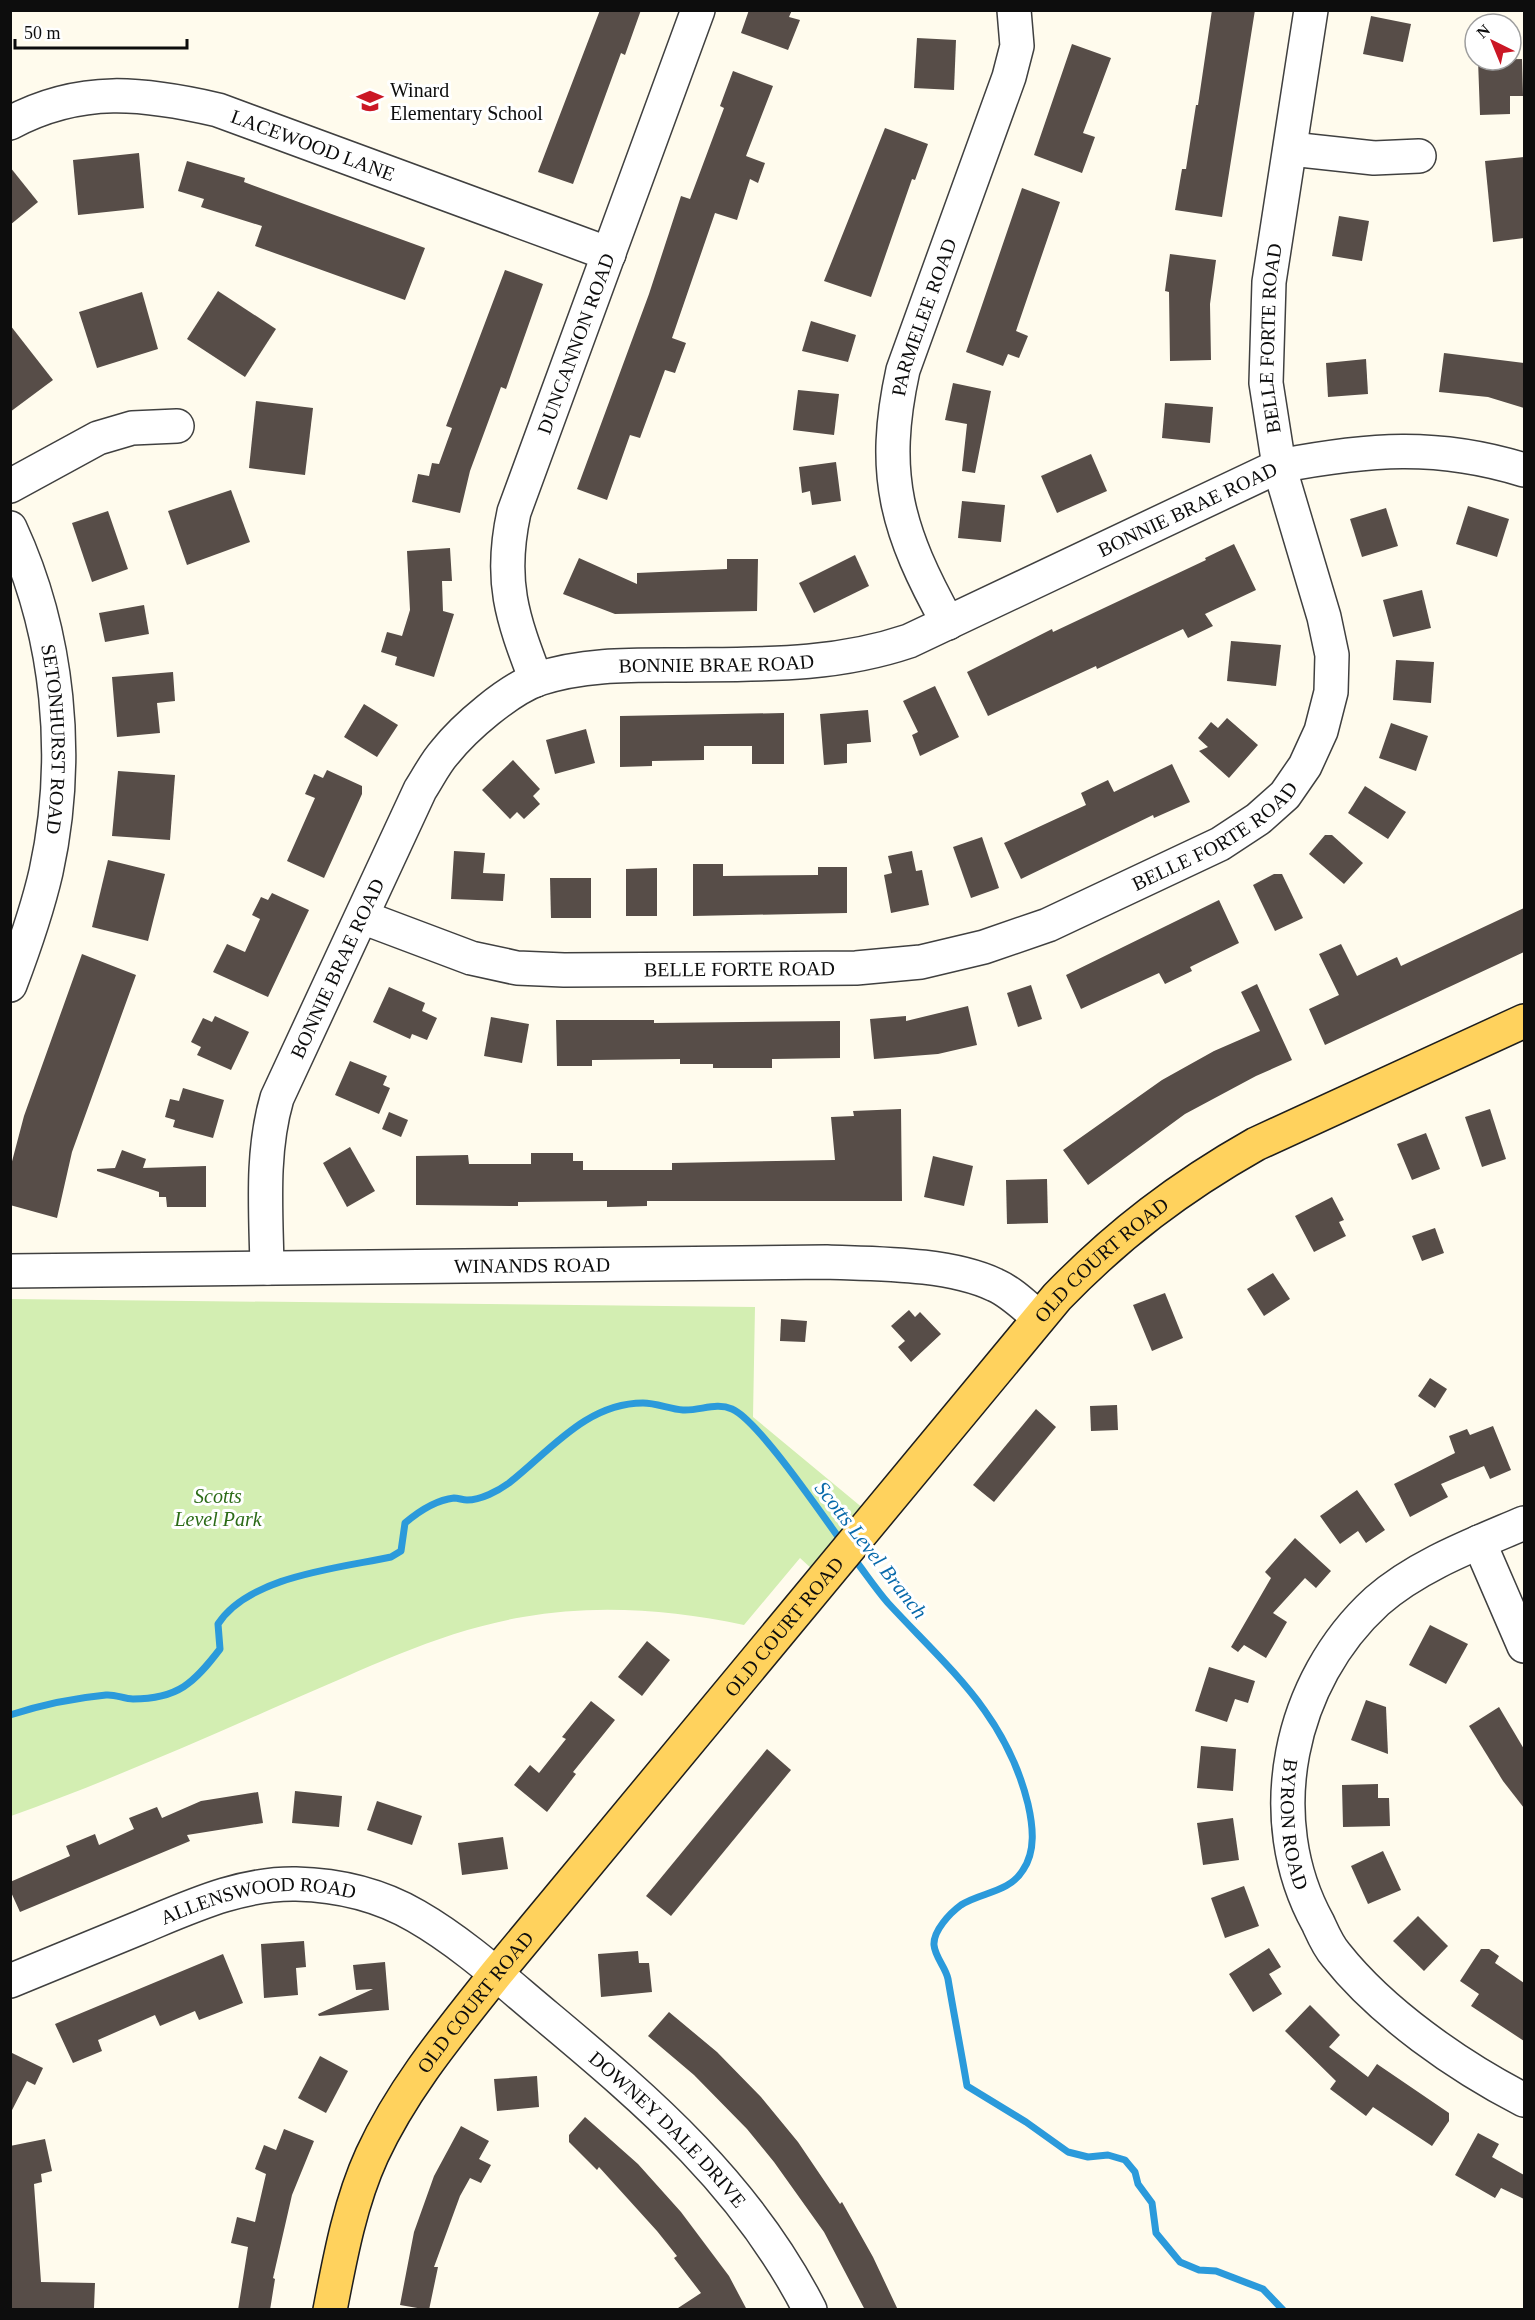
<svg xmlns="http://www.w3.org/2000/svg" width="1535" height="2320" font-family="Georgia,serif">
<rect width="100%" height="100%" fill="#fffbed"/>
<path fill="#d3eeb2" d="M11,1299L755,1307L753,1417L864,1509L813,1570L800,1558L744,1625C671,1610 597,1604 523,1617C441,1631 367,1668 292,1700C199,1741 106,1782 11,1816Z"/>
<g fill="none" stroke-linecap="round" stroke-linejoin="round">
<g stroke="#2b9adb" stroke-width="7">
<path d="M852,1556C864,1571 875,1588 888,1603C948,1668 1006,1714 1028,1804C1033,1826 1036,1851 1023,1870C1009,1893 981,1892 961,1905C950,1913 933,1931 934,1945C935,1957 946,1968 948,1979C954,2015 961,2050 967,2086L1026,2122L1068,2152L1088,2157L1108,2155L1125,2160L1135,2172L1138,2184L1152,2203L1156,2233L1180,2262L1199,2270L1216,2271L1263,2289L1283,2310"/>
<path d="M10,1715C41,1705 74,1698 106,1695C115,1694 124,1699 133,1699C178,1699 194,1683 220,1649L218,1624C249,1576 339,1568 391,1557L401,1551L405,1523C418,1512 436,1500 454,1498C458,1498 463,1500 467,1500C481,1500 498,1491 509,1483C549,1452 586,1403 643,1403C656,1403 670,1409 683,1410C700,1411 716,1402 732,1409C758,1420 822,1515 842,1542"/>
</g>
</g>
<g fill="#574d48">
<path d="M600,10H641L625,55L621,53L573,184L538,172Z"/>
<path d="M749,10H792L789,17L800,20L788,50L741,33Z"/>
<path d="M1212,10H1255L1222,217L1175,210L1182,169H1186L1196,105H1198Z"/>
<path d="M1371,16L1411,24L1403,62L1363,54Z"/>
<path d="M917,38L956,40L954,90L914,88Z"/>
<path d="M1072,44L1111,58L1083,133L1095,137L1082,173L1034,155Z"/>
<path d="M1522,59L1523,96H1510V114L1480,115L1478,60Z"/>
<path d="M733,71L773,86L746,156L765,163L758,183L750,179L737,220L715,213L672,338L686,343L675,373L665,370L640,438L630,435L607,500L577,489L649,294L681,196L690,199L724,108L720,106Z"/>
<path d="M885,128L928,144L915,180L912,179L871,297L824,281Z"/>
<path d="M139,153L144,208L78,215L73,160Z"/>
<path d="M1524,157V238L1493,242L1485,161Z"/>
<path d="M187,161L245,178L244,182L425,248L405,300L255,246L262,226L201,207L204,199L178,191Z"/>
<path d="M10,167L38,202L10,225Z"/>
<path d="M1022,188L1060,202L1016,331L1028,336L1019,358L1008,354L1003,366L966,352Z"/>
<path d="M1339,216L1369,221L1362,261L1332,256Z"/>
<path d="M1170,254L1216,260L1210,304L1211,360L1170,361L1169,292L1165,291Z"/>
<path d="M505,270L543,284L506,389L501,387L470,471L460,513L412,502L418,474L429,476L432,463L439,464L452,428L446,426Z"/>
<path d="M218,291L276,329L245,377L187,339Z"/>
<path d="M142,292L158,349L97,368L79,312Z"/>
<path d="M811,321L856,335L848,362L802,351Z"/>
<path d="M10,325L53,380L10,412Z"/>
<path d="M1444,353L1524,363V408L1488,397L1439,392Z"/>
<path d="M1366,359L1368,394L1328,397L1326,363Z"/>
<path d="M953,383L991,391L975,473L962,471L967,424L945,420Z"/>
<path d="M798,390L839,394L834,435L793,430Z"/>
<path d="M256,401L313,408L305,475L249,468Z"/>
<path d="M1165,403L1213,407L1210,443L1162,438Z"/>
<path d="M1091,454L1107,491L1057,513L1041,476Z"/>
<path d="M836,462L841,501L812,505L810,491L802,493L799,467Z"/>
<path d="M231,490L250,542L187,565L168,511Z"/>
<path d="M962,501L1005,505L1001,542L958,538Z"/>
<path d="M1468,506L1509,519L1497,557L1456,544Z"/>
<path d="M1386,508L1398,546L1362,557L1350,519Z"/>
<path d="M108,511L128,569L92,582L72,523Z"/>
<path d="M1234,544L1256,590L1205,614L1213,626L1188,638L1183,629L1097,669L1096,666L988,716L967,672L1052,629L1053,632L1206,560L1205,558Z"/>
<path d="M450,548L452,581H442L443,611L454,614L434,677L395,665L397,657L381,652L387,632L402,636L410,610L407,551Z"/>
<path d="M855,555L869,586L814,613L799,583Z"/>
<path d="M579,558L637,584V573L727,569V559H758L757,611L615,614L563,594Z"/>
<path d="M1422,590L1431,628L1393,637L1383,600Z"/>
<path d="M144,605L149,634L105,642L99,613Z"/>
<path d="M1231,641L1281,645L1276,686L1227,681Z"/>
<path d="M1396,660L1434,662L1431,703L1393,700Z"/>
<path d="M173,672L175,701L157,703L160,733L117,737L112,677Z"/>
<path d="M935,686L959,737L920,756L912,735L918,732L903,701Z"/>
<path d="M364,704L398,725L377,757L344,737Z"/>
<path d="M868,710L871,742L847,744V763L824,765L820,714Z"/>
<path d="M784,713V764H752V746H704V760L652,761V766L620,767V716Z"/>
<path d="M1227,718L1258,745L1229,778L1199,751L1208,747L1198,738L1211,722L1218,728Z"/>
<path d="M1391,723L1428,736L1416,771L1379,758Z"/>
<path d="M586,729L595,763L555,774L546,740Z"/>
<path d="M513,760L540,789L533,796L540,804L524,819L517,812L510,819L482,790Z"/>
<path d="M1172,764L1190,802L1154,818L1153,815L1021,879L1004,843L1086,805L1081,793L1108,780L1114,792Z"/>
<path d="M327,770L362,786V794L324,878L287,861L315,798L305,794L314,774L323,778Z"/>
<path d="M118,771L175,775L170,840L112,836Z"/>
<path d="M1365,786L1406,812L1388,839L1348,813Z"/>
<path d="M1325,835H1332L1363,863L1344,884L1309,854Z"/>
<path d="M982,837L999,888L971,898L953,847Z"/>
<path d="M454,851L485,853L483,873L505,874L503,901L451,899Z"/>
<path d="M912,851L916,871L922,870L929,905L891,913L884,875L892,873L888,856Z"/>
<path d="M108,860L165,874L148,941L92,927Z"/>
<path d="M693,864H723V876L818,875V867H847V913L693,916Z"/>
<path d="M657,868V916H626V869Z"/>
<path d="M1274,874H1282L1303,918L1275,931L1253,885Z"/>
<path d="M550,878H591V918H551Z"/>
<path d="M272,893L309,910L268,997L213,972L227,944L245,952L260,919L252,915L261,897L268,900Z"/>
<path d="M1219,900L1239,943L1190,967L1192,971L1165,984L1159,973L1081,1009L1066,975Z"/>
<path d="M1524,908V952L1325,1045L1309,1009L1339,995L1319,954L1341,944L1357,976L1397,957L1401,966Z"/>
<path d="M82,954L136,975L72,1152L57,1218L10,1205V1169L24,1116Z"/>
<path d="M1257,984L1292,1060L1256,1076L1185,1114L1088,1185L1063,1150L1162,1080L1214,1051L1260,1031L1241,992Z"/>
<path d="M1031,985L1042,1019L1018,1027L1007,993Z"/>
<path d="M389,987L425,1003L422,1011L437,1018L427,1040L412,1034L410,1039L373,1022Z"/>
<path d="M968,1006L977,1045L938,1054L874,1059L870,1019L906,1016V1021Z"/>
<path d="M215,1016L249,1032L231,1070L197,1055L201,1047L191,1042L203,1018L212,1022Z"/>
<path d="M491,1017L529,1024L522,1063L484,1056Z"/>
<path d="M556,1020H654V1023L840,1021V1058L772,1059V1068H713V1064H680V1059L592,1060V1066H557Z"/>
<path d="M350,1061L387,1076L383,1085L390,1088L379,1114L335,1095Z"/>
<path d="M183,1088L224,1100L213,1138L173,1127L175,1120L165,1117L170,1099L179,1101Z"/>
<path d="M901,1109L902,1201H647V1206L607,1207V1201L518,1202V1206L416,1205V1156L468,1155L469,1164H531V1153H573V1161H583V1170H672V1163L835,1160L831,1117L854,1116L853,1111Z"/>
<path d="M1490,1109L1506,1159L1482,1167L1465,1117Z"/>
<path d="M389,1112L408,1120L401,1137L382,1129Z"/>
<path d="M1426,1133L1440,1169L1412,1180L1397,1144Z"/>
<path d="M350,1147L375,1191L347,1207L323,1163Z"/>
<path d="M122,1150L146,1159L143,1168L206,1166V1207H167L166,1197H159V1192L97,1171V1169L115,1168Z"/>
<path d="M933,1156L973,1166L964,1206L924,1197Z"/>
<path d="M1047,1179L1048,1223L1007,1224L1006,1180Z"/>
<path d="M1332,1197L1344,1220L1339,1222L1346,1236L1314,1252L1295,1216Z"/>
<path d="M1435,1228L1444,1253L1422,1261L1412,1236Z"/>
<path d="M1273,1273L1290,1299L1264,1316L1247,1289Z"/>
<path d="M1165,1293L1183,1338L1152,1351L1133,1305Z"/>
<path d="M909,1310L915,1317L920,1312L941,1334L911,1362L898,1347L905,1341L891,1326Z"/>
<path d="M781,1319L807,1321L805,1342L780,1341Z"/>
<path d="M1430,1378L1447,1389L1435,1408L1418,1396Z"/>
<path d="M1117,1405L1118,1430L1091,1431L1090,1406Z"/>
<path d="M1036,1409L1056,1427L994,1502L973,1485Z"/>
<path d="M1493,1426L1511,1470L1490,1479L1484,1466L1441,1484L1448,1497L1410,1517L1394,1484L1455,1453L1449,1436L1467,1429L1470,1435Z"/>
<path d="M1357,1490L1385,1530L1366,1543L1358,1531L1340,1544L1320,1516Z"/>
<path d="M1295,1538L1331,1571L1316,1588L1305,1578L1273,1613L1287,1622L1266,1658L1244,1645L1238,1652L1231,1647L1271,1578L1265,1572Z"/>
<path d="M1430,1625L1468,1644L1446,1684L1409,1665Z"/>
<path d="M647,1641L670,1660L642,1696L618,1677Z"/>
<path d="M1209,1667L1255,1681L1248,1703L1235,1699L1227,1722L1195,1711Z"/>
<path d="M1366,1700L1386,1707L1388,1754L1351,1740Z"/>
<path d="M591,1701L615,1720L573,1772L576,1774L547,1812L514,1785L530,1765L539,1773L566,1739L562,1737Z"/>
<path d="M1499,1707L1524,1749V1808L1503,1781L1469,1726Z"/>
<path d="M1201,1746L1236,1749L1233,1791L1197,1788Z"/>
<path d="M767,1749L791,1770L671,1916L646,1896Z"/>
<path d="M1378,1784V1798H1389L1390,1826L1343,1827L1342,1785Z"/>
<path d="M295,1791L342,1796L339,1827L292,1823Z"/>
<path d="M258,1792L263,1823L187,1835L190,1841L20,1912L10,1890V1882L70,1856L66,1846L95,1834L99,1845L134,1829L129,1818L157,1807L162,1818L201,1801Z"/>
<path d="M377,1801L422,1816L412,1845L367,1830Z"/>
<path d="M1233,1818L1239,1860L1203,1865L1197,1823Z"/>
<path d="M503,1837L508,1869L462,1875L458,1843Z"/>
<path d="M1383,1851L1401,1890L1368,1904L1351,1866Z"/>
<path d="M1244,1886L1259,1926L1225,1938L1211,1898Z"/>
<path d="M1418,1916L1448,1946L1424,1971L1393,1941Z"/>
<path d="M304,1941L306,1967L296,1968L298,1995L264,1998L261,1944Z"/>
<path d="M1269,1948L1281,1967L1269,1974L1282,1994L1253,2012L1229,1974Z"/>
<path d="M1481,1949H1489L1499,1956L1495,1963L1524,1983V2041L1471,2006L1479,1994L1460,1981Z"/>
<path d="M638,1951L639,1963H649L652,1992L601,1997L598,1954Z"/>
<path d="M223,1954L243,2003L199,2020L195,2011L160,2026L155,2015L98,2040L102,2051L73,2063L55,2024Z"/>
<path d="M385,1962L389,2010L319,2016L318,2014L373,1989L356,1990L353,1965Z"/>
<path d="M1310,2005L1340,2035L1329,2047L1368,2077L1377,2064L1449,2113V2121L1432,2146L1373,2107L1366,2116L1330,2089L1336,2081L1285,2031Z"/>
<path d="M669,2012L717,2052L761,2097L798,2142L840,2204L842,2202L873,2257L898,2310H865L824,2232L774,2162L747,2129L694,2075L648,2036Z"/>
<path d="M10,2052L43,2068L35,2085L27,2081L10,2114Z"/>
<path d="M320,2056L348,2071L326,2113L298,2098Z"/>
<path d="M537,2076L539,2107L497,2111L494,2079Z"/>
<path d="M585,2117L638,2164L681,2212L729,2276L747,2310H675L701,2293L674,2258L677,2256L657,2231L599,2167L597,2170L569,2142V2135Z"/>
<path d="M461,2126L489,2141L479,2159L491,2165L481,2183L470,2178L460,2196L434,2267H438L429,2310L400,2305L414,2232L434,2176Z"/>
<path d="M284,2129L314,2141L292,2195L273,2278L275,2279L270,2310H238L248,2247L231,2243L237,2217L255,2222L266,2174L255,2169L264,2145L276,2150Z"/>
<path d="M1478,2133L1499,2144L1492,2157L1524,2175V2199L1501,2188L1495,2198L1455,2175Z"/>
<path d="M45,2139L52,2171L41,2174L42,2182L34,2184L41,2282L95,2283L94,2308L10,2310V2146Z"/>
</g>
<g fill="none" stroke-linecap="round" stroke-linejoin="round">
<g stroke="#404040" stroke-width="36">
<g id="minor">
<path id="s1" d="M10,123C81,85 144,93 218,110L609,254"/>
<path d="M1291,149L1374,158L1419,156"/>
<path d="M10,486L98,438L132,428L177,426"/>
<path id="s2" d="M10,528C59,634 71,758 46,872C37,911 24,948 10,985"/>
<path id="s3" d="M948,623C897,531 880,475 903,370L1009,77L1017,46L1014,10"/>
<path id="s4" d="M536,680C512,617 499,581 514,512L698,10"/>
<path id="s5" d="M362,917L471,958L517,968L564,970L856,968L921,962L984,947L1048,925L1220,844L1258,819L1285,795L1305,766L1321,731L1331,692L1332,655L1324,617L1279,466L1266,383L1269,282L1311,10"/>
<path id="s6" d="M267,1268C266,1211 261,1153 277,1098L420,790C428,778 435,763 445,752C465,727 508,690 538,679C583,664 631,665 678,665C758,664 832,667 909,641L1279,466C1368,449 1437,443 1524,470"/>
<path id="s7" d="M10,1271L827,1262C878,1264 948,1263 995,1285C1011,1292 1025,1306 1039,1318"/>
<path id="s8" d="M1524,1523C1475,1544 1418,1565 1377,1601C1289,1681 1260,1818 1318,1923C1323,1934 1328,1946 1336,1955C1382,2013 1458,2066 1524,2100"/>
<path d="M1479,1542L1524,1646"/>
<path id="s9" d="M10,1981C53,1963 96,1946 139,1928C190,1907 240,1883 296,1884C337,1885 380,1895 416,1916C463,1943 504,1981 546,2016C650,2103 747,2186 810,2310"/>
</g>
</g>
<g stroke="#1e1e1e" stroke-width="36">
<g id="major">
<path id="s10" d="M330,2310C340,2258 350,2203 372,2155C403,2088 450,2032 496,1974L1057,1297C1118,1234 1180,1187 1256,1144L1524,1021"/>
</g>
</g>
<use href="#minor" stroke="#fff" stroke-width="33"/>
<use href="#major" stroke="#ffd25d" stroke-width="33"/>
</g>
<defs>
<g id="school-bare" transform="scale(2.07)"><path d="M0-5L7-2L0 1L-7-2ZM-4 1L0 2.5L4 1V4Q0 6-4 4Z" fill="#cb1725" stroke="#fff" stroke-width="2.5" paint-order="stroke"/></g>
</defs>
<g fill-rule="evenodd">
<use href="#school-bare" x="370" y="101"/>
</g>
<g text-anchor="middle" stroke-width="6" stroke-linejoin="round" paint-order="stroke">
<g font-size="20" fill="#0d0d0d" stroke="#fff" text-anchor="start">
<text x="390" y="97">Winard<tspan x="390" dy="23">Elementary School</tspan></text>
</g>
<g font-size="20" fill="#0d0d0d" stroke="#fff">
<text dy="7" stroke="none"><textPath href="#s1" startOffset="315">LACEWOOD LANE</textPath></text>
<text dy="7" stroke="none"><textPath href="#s3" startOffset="321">PARMELEE ROAD</textPath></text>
<text dy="7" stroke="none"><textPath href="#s5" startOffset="1448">BELLE FORTE ROAD</textPath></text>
<text dy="7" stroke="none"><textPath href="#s4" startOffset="352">DUNCANNON ROAD</textPath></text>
<text dy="7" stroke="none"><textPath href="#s6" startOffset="1358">BONNIE BRAE ROAD</textPath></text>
<text dy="7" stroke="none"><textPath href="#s6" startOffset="855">BONNIE BRAE ROAD</textPath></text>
<text dy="7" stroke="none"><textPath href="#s2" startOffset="218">SETONHURST ROAD</textPath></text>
<text dy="7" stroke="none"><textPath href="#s5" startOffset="890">BELLE FORTE ROAD</textPath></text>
<text dy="7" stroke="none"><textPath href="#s6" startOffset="314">BONNIE BRAE ROAD</textPath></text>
<text dy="7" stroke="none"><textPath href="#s5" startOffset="386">BELLE FORTE ROAD</textPath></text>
<text dy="7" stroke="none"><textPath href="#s10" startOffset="1318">OLD COURT ROAD</textPath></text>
<text dy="7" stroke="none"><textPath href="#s7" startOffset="522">WINANDS ROAD</textPath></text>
<text dy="7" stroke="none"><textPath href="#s10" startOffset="832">OLD COURT ROAD</textPath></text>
<text dy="7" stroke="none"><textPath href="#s8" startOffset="416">BYRON ROAD</textPath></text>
<text dy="7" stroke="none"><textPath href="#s9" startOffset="264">ALLENSWOOD ROAD</textPath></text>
<text dy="7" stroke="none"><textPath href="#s10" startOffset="346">OLD COURT ROAD</textPath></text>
<text dy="7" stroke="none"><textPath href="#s9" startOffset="760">DOWNEY DALE DRIVE</textPath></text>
</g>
<g font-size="20" font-style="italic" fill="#2b6b17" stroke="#fff">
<text x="218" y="1503">Scotts<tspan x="218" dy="23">Level Park</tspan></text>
</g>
<g font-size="21" font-style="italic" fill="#096aab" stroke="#fff">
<text transform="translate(871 1550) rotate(52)" y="7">Scotts Level Branch</text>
</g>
</g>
<rect width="1535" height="2320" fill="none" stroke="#0d0d0d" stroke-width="24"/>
<g transform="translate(1493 42) rotate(317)"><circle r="28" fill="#ffffff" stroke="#9e9e9e" stroke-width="1.5"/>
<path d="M0-4.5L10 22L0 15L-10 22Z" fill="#cb1725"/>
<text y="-9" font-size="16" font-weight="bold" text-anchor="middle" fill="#0d0d0d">N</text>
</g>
<path d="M15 39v9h172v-9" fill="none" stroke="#0d0d0d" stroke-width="3"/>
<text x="24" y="39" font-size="18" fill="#0d0d0d" stroke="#ffffff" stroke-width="4.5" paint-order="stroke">50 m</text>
</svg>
